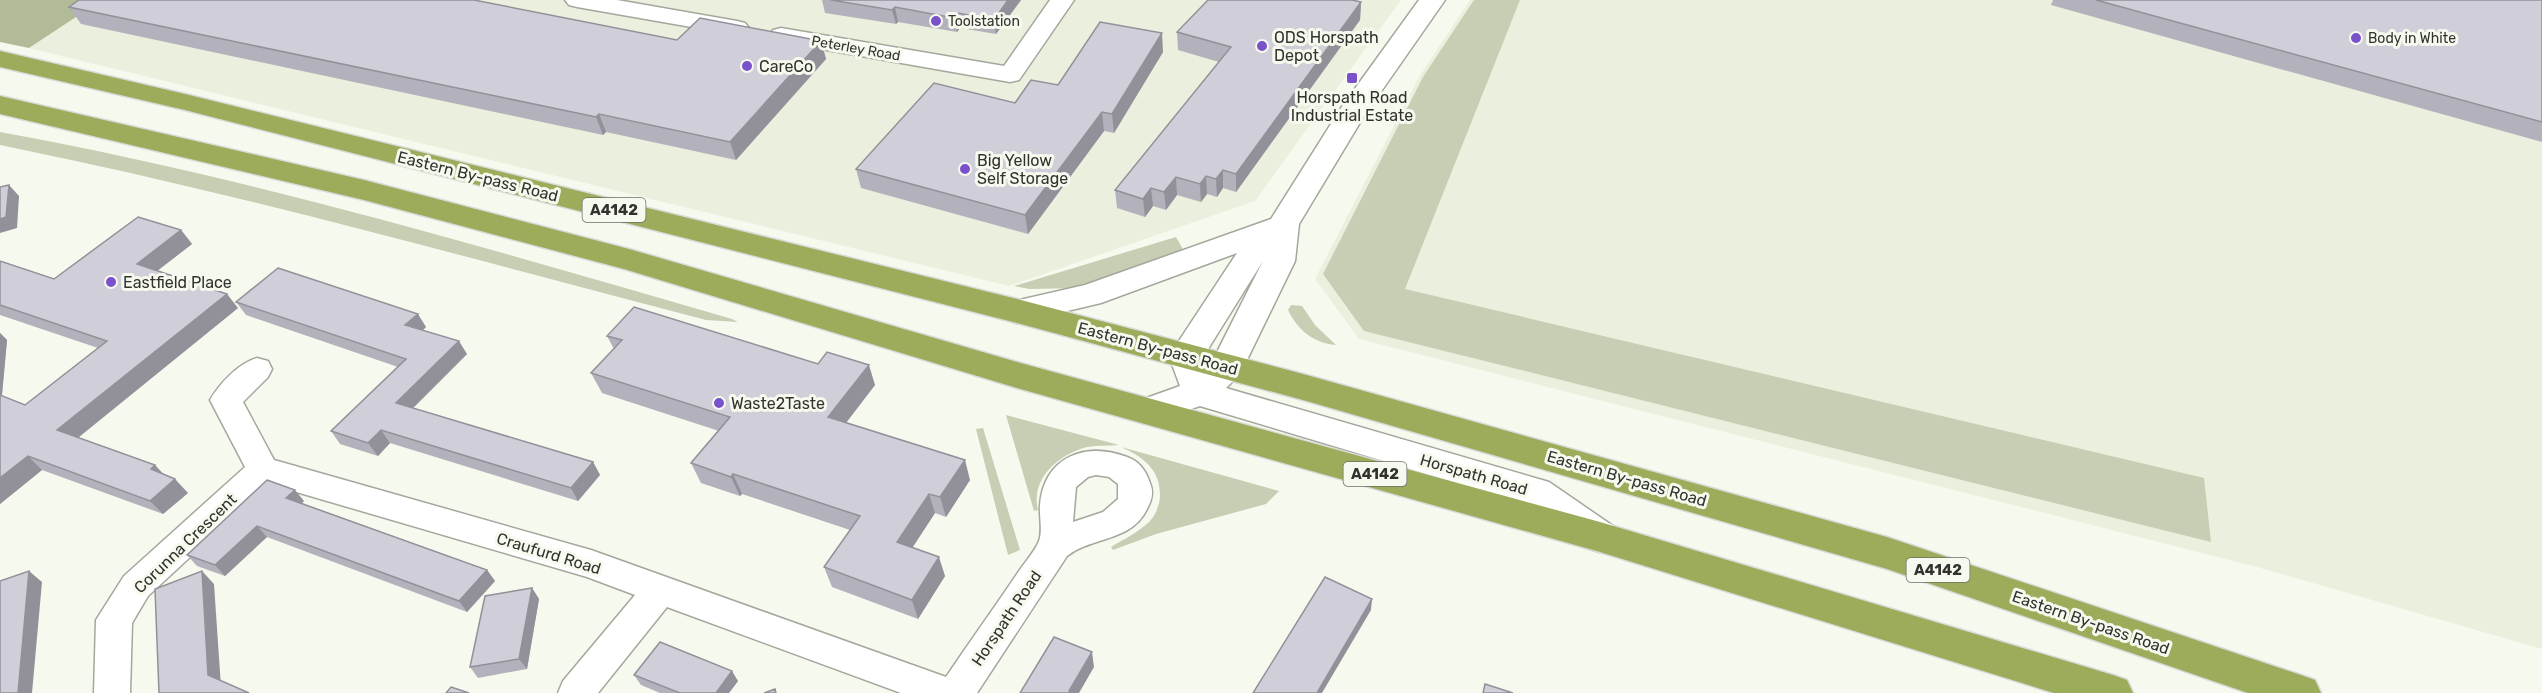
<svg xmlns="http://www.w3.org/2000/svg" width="2542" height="693" font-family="Rubik,sans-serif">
<rect width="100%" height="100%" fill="#f6faee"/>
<g fill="#eaf0dd">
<path d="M81,0H1401L1255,201L1009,286L29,48L84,11Z"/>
<path d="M1470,0H2542V649L2257,567L1359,339L1315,279L1419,77Z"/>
</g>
<g fill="#c6ceb3">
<path d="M1474,0H1520L1405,289L2204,478L2211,542L1364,331L1323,274L1423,77Z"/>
<path d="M0,132C248,177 490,249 732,319L738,322L706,320C472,259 238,193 0,145Z"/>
<path d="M1176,237L1185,253L1080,288L1030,289L1014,286Z"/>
<path d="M1291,305L1302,306L1315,325L1336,345C1313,343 1298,330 1288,310Z"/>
<path d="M1006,415L1119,445C1108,446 1098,445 1087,447C1059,454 1030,479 1038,510L1034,511Z"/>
<path d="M983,428L1020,550L1008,555L976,429Z"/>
<path d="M1121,447L1279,491L1266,504L1156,534L1113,550L1111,547C1124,539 1139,532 1150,521C1156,515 1160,503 1160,495C1160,469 1143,457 1121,447Z"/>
</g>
<path fill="#b1bb98" d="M0,0H81L85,11L29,48L0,42Z"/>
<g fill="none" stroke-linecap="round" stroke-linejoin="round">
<g stroke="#a4a79c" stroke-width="3">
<g id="minor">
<path d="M565,0H617L737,21L745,23L749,28L745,33L737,35L577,7L569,5Z"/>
<path d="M1050,0H1074L1019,80L1010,82L781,42L773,40L769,35L773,30L781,28L1004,66Z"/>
<path d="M257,358L268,361L272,369L268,377L243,402L274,460L591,550L946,677C970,641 995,607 1019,571C1025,562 1035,551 1039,541C1043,531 1039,515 1040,505C1044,457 1085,441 1127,457C1139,461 1146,471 1150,483C1154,492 1152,500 1147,509C1131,542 1093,536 1067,556L977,693H901L667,607L598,693H558L563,681L635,595L587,577L269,484L148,596L132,623L130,693H94L96,620L124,576L245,467L210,400C220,383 239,363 257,358ZM1096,475L1109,477L1118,484V499L1103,512L1073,522L1076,487L1088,477Z"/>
</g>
</g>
<g stroke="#a4a79c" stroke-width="3">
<path id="tertiary" d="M1419,0H1445L1364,116L1299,224L1295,261L1244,366L1239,375L1226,388L1549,482L1613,526L1619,537L1613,548L1600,552L1587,548L1524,503L1200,406L1150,423L1138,419L1133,410L1138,401L1180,386L1169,356L1237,253L1101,303L1017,323L1006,319L1001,311L1006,303L1085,285L1271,219L1341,108ZM1263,261L1214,358L1206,366L1203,357Z"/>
</g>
<g stroke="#dadada" stroke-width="3">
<g id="trunk">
<path d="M0,51L185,94L1017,299L1303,374L1887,537L2301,675L2315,680L2321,693H2248L1887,569L1303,400L1017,323L185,110L0,67Z"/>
<path d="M0,96L364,180L629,249L1017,362L1600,522L2113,675L2127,680L2133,693H2054L1600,552L1017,388L624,269L364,200L0,114Z"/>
</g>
</g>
<use href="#minor" fill="#fff" fill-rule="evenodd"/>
<use href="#tertiary" fill="#fff" fill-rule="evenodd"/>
<use href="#trunk" fill="#9bac5a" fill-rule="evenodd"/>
</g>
<g fill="#b3b1bb">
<path d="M822,0H1021L996,34L960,28L957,32L898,22L896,24L825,13Z"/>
<path d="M2053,0H2542V142L2051,5Z"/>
<path d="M1361,2L1360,20L1236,192L1223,188L1217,197L1207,194L1201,202L1177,195L1166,210L1153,206L1145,217L1117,208L1115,190L1219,62L1178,50L1177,32Z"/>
<path d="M69,7L677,40L821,41L826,59L736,160L606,132L603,135L81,24Z"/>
<path d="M1163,52L1114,133L1104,131L1028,234L861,188L856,169L1015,103Z"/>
<path d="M181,230L192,244L157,271L238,308L78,438L164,474L188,493L163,514L42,470L0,504V333L7,340L2,396L25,405L98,348L0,315V261L54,279Z"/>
<path d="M236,302L426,327L423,330L467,354L413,408L593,462L600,475L578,501L390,443L378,456L340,444L331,431L398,367L246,315Z"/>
<path d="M607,336L875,385L846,423L970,480L946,517L935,513L912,548L945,576L918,619L832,587L824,567L850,530L742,494L740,496L701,483L691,463L719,431L602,393L591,373L614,349Z"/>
<path d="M304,501L302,503L487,570L495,581L467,612L267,537L225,576L197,566L187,555Z"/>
<path d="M532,588L539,599L527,669L478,678L470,667Z"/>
<path d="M634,675L738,681L729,693H660L641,685Z"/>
</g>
<g fill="#929098">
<path d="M1008,0H1021L996,34L994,20Z"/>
<path d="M1361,2L1360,20L1236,192V174Z"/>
<path d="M895,7L898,22L896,24L892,10Z"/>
<path d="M958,13L960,28L957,32L954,18Z"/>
<path d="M1162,33L1163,52L1114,133L1112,114Z"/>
<path d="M821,41L826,59L736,160L730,142Z"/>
<path d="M1102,112L1104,131L1028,234L1025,215Z"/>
<path d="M599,114L606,132L603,135L596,117Z"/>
<path d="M1223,170V188L1217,197L1216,179Z"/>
<path d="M1206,176L1207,194L1201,202L1200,184Z"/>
<path d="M1176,177L1177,195L1166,210L1164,192Z"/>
<path d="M9,185L19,196L17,228L0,233V219Z"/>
<path d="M1151,188L1153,206L1145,217L1143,199Z"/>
<path d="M181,230L192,244L148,278L137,264Z"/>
<path d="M227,294L238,308L70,444L57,430Z"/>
<path d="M418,314L426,327L414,338L405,325Z"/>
<path d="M0,333L7,340L1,404L0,403Z"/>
<path d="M459,341L467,354L405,416L396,403Z"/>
<path d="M869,365L875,385L835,437L828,417Z"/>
<path d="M381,430L390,443L378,456L368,443Z"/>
<path d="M28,456L42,470L0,504V478Z"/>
<path d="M965,460L970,480L946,517L940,497Z"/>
<path d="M593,462L600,475L578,501L571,488Z"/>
<path d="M155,465L168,479L151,469Z"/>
<path d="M733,474L742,494L740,496L731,477Z"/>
<path d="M175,479L188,493L163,514L150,501Z"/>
<path d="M295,490L304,501L296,509L286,498Z"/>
<path d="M929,494L935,513L903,562L897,542Z"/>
<path d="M257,526L267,537L225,576L215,565Z"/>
<path d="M939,557L945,576L918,619L912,600Z"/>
<path d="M487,570L495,581L467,612L459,601Z"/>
<path d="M29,571L42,582L32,693H18Z"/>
<path d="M202,571L214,584L221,687L208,675Z"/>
<path d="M532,588L539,599L527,669L519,659Z"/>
<path d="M1372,599L1371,610L1322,693H1317Z"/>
<path d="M1092,652L1094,667L1079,693H1069V691Z"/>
<path d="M732,671L738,681L729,693H716Z"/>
</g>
<g fill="#d0ced9" stroke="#929098" stroke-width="1.5">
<path d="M79,0H474L677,40L700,18L821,41L730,142L599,114L596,117L69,7Z"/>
<path d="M831,0H1008L994,20L958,13L954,18L895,7L892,10Z"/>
<path d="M1208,0H1352L1361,2L1236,174L1223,170L1216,179L1206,176L1200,184L1176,177L1164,192L1151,188L1143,199L1115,190L1231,47L1177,32Z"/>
<path d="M2096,0H2542V122Z"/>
<path d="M1100,22L1162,33L1112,114L1102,112L1025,215L856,169L934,83L1015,103L1031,80L1058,85Z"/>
<path d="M9,185L6,217L0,219V187Z"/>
<path d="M138,217L181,230L137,264L227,294L57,430L155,465L151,469L175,479L150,501L28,456L0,478V395L25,405L107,341L0,305V261L54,279Z"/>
<path d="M278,268L418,314L405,325L459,341L396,403L593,462L571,488L381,430L368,443L331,431L406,359L236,302Z"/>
<path d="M634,307L818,364L827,352L869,365L828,417L965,460L940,497L929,494L897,542L939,557L912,600L824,567L860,516L733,474L731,477L691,463L730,417L591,373L622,340L607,336Z"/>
<path d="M267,480L295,490L286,498L487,570L459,601L257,526L215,565L187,555Z"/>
<path d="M29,571L18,693H0V581Z"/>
<path d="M202,571L208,675L249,693H159L155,589Z"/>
<path d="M1325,577L1372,599L1317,693H1253Z"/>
<path d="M532,588L519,659L470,667L485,596Z"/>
<path d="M1054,637L1092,652L1069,691L1074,693H1020Z"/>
<path d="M660,642L732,671L716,693H680L634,675Z"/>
<path d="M1485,684L1513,693H1483Z"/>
<path d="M451,687L469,693H446Z"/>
<path d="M775,689L776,693H764Z"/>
</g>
<g fill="#7952cb" stroke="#f6faee" stroke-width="2">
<circle cx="936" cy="21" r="6"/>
<circle cx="2356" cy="38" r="6"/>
<circle cx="1262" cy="46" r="6"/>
<circle cx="747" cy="66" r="6"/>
<rect x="1346" y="72" width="12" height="12" rx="3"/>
<circle cx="965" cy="169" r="6"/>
<circle cx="111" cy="282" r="6"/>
<circle cx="719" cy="403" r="6"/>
</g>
<g text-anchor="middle" stroke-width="6" stroke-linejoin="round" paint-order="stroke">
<g font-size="14" fill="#32332f" stroke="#f6faee" text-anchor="start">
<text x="948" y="26">Toolstation</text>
<text x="2368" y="43">Body in White</text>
</g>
<g font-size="14" fill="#32332f" stroke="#f6faee">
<text transform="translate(856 48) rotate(10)" y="5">Peterley Road</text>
</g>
<g fill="#f6faee" stroke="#6d6f68" stroke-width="1.5">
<rect x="582.5" y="198" width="63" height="24" rx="4.5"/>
<rect x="1343.5" y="462" width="63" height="24" rx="4.5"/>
<rect x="1906.5" y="558" width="63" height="24" rx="4.5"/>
</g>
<g font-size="15" font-weight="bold" fill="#32332f">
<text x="614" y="215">A4142</text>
<text x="1375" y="479">A4142</text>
<text x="1938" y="575">A4142</text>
</g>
<g font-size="16" fill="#32332f" stroke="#f6faee" text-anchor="start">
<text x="1274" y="43">ODS Horspath<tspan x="1274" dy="18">Depot</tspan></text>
<text x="759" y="72">CareCo</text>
<text x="1352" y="103" text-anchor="middle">Horspath Road<tspan x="1352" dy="18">Industrial Estate</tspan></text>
<text x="977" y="166">Big Yellow<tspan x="977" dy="18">Self Storage</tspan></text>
<text x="123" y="288">Eastfield Place</text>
<text x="731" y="409">Waste2Taste</text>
</g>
<g font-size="16" fill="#32332f" stroke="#f6faee">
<text transform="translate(478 176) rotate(14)" y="6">Eastern By-pass Road</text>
<text transform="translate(1158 348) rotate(15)" y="6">Eastern By-pass Road</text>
<text transform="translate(1474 474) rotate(16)" y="6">Horspath Road</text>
<text transform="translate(1627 478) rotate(16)" y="6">Eastern By-pass Road</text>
<text transform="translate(185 543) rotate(-44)" y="6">Corunna Crescent</text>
<text transform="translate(549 553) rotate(17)" y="6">Craufurd Road</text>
<text transform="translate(1006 618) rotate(-56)" y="6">Horspath Road</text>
<text transform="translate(2091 622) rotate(19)" y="6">Eastern By-pass Road</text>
</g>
</g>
</svg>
